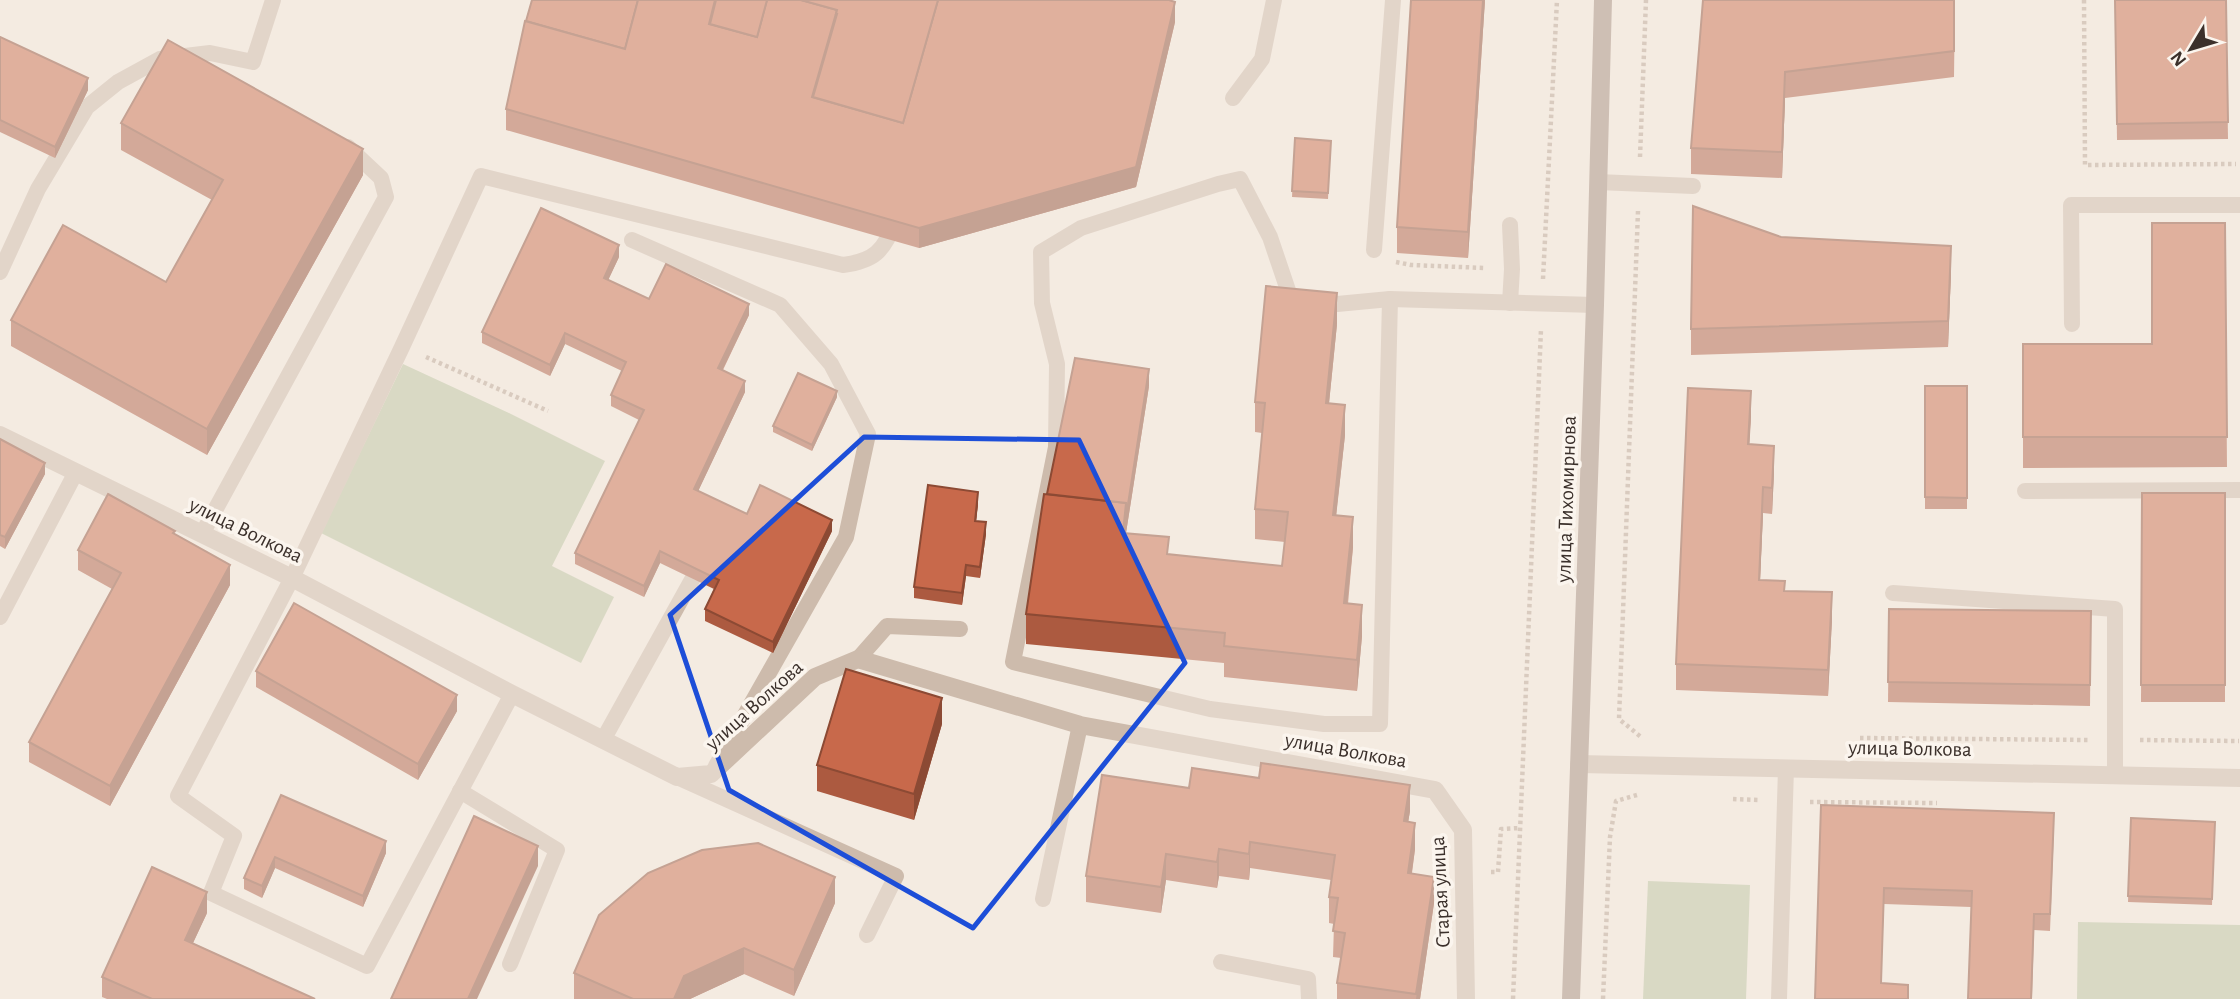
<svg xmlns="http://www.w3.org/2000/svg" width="2240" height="999" font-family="'Alegreya Sans',sans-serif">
<rect width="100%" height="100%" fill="#f4ebe1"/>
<g fill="#b8c4a0">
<path d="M403,364L511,414L605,461L552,566L614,597L581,663L321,533Z"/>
<path d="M1648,881L1750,885L1746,999H1643Z"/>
<path d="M2078,922L2240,925V999H2077Z"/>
</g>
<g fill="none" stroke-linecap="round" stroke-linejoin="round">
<g stroke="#b9a596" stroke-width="4.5" stroke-dasharray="3.5 3.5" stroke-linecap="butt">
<path d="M2084,0L2085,165L2236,164"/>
<path d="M1640,157L1646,0"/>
<path d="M1638,211L1619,719L1641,737"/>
<path d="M1396,262L1411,265L1485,268"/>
<path d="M1543,279L1557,0"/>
<path d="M426,357L548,411"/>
<path d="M1860,738L2089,740"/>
<path d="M2140,740L2239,741"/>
<path d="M1733,799L1759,800"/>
<path d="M1810,802L1937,803"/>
<path d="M1491,872H1498L1501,829L1520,828"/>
<path d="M1513,999L1541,329"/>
<path d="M1603,999L1610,837L1616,801L1637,795"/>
</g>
<g stroke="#cdbbac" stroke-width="16">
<path d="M1233,98L1262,59L1274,0"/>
<path d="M1598,182L1693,186"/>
<path d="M1510,225L1512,269L1510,303"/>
<path d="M632,240L780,305L831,364L868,434L846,537L716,766"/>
<path d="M1374,250L1393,0"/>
<path d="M0,272L38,189L87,107L118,82L160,59L210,53L253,62L273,0"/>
<path d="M1316,306L1390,299"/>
<path d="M1294,308L1270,237L1240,179L1218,184L1081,228L1041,252L1042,303L1057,364L1056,447L1013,662L1210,709L1324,724H1380L1390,299L1595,305"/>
<path d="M2072,324L2071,205H2240"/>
<path d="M2025,491L2240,490"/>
<path d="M202,534L386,197L381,178L348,147"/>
<path d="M1893,593L2115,609V776"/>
<path d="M0,617L76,472"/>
<path d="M858,659L887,626L960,629"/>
<path d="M512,694L367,966L211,893L234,836L178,796L292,578L402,347L481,176L843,265C874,261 884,251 895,222"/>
<path d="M603,740L693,578"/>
<path d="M677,777L896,876L867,935"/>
<path d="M460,791L557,850L510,964"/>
<path d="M1043,899L1080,725"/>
<path d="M1221,962L1308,979L1309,999"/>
<path d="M1779,999L1786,768"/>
</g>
<g stroke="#cdbbac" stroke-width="18">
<path d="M0,435L292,578L512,694L677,777L711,774L815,677L858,659L1080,725L1435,790L1463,830L1466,999"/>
<path d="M1579,764L2240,778"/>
</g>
<path stroke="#a18a7d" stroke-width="18" d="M1571,999L1595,305L1603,0"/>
</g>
<g fill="#ac5a40">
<path d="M1485,0L1468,258L1397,253V227Z"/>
<path d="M1703,0H1955L1954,77L1785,98L1782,178L1691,174V148Z"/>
<path d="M2115,0H2226L2228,139L2117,140Z"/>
<path d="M526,21L1175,22L1136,187L919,248L506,130V109Z"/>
<path d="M0,37L88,90L55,158L0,132Z"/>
<path d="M121,123L363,175L207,455L11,346V320L166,282L212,200L121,150Z"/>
<path d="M1295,138L1331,141L1328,199L1292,197Z"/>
<path d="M2225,223L2227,467L2023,468V344H2152Z"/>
<path d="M1781,237L1951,272L1948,347L1691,355V329Z"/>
<path d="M619,257L608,280L649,299L749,315L723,370L745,392L698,491L747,514L832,531L773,653L705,621V609L714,589L660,563L644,597L575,564V553L639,420L611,406V395L622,371L565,344L550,376L482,343V332Z"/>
<path d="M1337,324L1329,403L1345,435L1336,515L1353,547L1348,604L1362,636L1357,691L1224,677V663L1026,644V614L1047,494L1149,386L1126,533L1169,555L1282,566L1285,542L1255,539V509L1262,433L1255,432V402Z"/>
<rect x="1925" y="386" width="42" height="123"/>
<path d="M837,397L812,451L773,432V426Z"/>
<path d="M1751,417L1749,445L1774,472L1772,514L1763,513L1760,580L1785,591L1832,619L1828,696L1676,690V664Z"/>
<path d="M0,439L45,474L5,549L0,546Z"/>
<path d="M2142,493H2225V702H2141Z"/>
<path d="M978,504L976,521L986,534L980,578L966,576L962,605L914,598V587Z"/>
<path d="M175,534L230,585L110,806L29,762V742L112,589L78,570V550Z"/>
<path d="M1889,609L2091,611L2090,706L1888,702Z"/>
<path d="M256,671L457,711L418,780L256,687Z"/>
<path d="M942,724L914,820L817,791V765Z"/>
<path d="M1189,788L1410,811L1408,822L1415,849L1412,873L1434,903L1420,999H1337V983L1341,958L1333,957L1334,924L1329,923V897L1331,880L1250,868L1249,880L1219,876L1217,888L1166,880L1161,913L1086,902V876Z"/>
<path d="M281,795L386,853L363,907L275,868L262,898L244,889V878Z"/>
<path d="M1821,805L2054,830L2050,931L2034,930L2032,999H1968L1971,907L1884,904L1881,983L1815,999Z"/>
<path d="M2131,818L2215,822L2212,905L2128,902Z"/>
<path d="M835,903L794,996L744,974L690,999H574V973Z"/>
<path d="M207,913L193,943L315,999H107L102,997V977Z"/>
</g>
<g fill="#8c4a34">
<path d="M1483,0H1485L1468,258V232Z"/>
<path d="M1175,2V22L1136,187L919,248V228Z"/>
<path d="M1785,72V98L1782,178V152Z"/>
<path d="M88,78V90L55,158V147Z"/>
<path d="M363,149V175L207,455V429Z"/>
<path d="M619,245V257L604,289V278Z"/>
<path d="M1951,246V272L1948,347V321Z"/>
<path d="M1337,293V324L1326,433V403Z"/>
<path d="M749,304V315L718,379V368Z"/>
<path d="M565,333V344L550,376V365Z"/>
<path d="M1149,369V386L1126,533H1123L1126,503Z"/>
<path d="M745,381V392L694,500V489Z"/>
<path d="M837,391V397L812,451V445Z"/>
<path d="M1751,391V417L1748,471V444Z"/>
<path d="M1345,405V435L1333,545V515Z"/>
<path d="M1774,446V472L1772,514V488Z"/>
<path d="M45,463V474L5,549V537Z"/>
<path d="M1763,487V513L1759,606V580Z"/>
<path d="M978,492V504L975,532V521Z"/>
<path d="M1353,517V547L1344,634V603Z"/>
<path d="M832,520V531L773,653V642Z"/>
<path d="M986,522V534L980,578V567Z"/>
<path d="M660,551V563L644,597V586Z"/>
<path d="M230,565V585L110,806V786Z"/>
<path d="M966,565V576L962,605V593Z"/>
<path d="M1832,592V619L1828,696V670Z"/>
<path d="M1362,605V636L1357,691V660Z"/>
<path d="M457,695V711L418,780V764Z"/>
<path d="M942,698V724L914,820V794Z"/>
<path d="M1410,785V811L1404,848V821Z"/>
<path d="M1415,823V849L1408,899V873Z"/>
<path d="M386,841V853L363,907V896Z"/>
<path d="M1250,842V868L1249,880V854Z"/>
<path d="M538,846V866L477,999H468Z"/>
<path d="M1219,849V876L1217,888V862Z"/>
<path d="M1166,854V880L1161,913V887Z"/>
<path d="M275,857V868L262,898V886Z"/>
<path d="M835,877V903L794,996V970Z"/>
<path d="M1434,877V903L1420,999H1416Z"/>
<path d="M207,892V913L185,960V940Z"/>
<path d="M744,948V974L690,999H674L684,976Z"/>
</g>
<g fill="#c8694b" stroke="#8c4a34" stroke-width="2">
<path d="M532,0H638L625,49L526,21Z"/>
<path d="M638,0H715L709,24L757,37L767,0H801L837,10L812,97L903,123L938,0H1169L1175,2L1136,167L919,228L506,109L525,21L625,49Z"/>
<path d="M716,0H767L757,37L710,24Z"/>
<path d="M801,0H938L903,123L813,97L837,14H836L837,10Z"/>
<path d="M1411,0H1483L1468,232L1397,227Z"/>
<path d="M1703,0H1954V51L1785,72L1782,152L1691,148Z"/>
<path d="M2115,0H2226L2228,122L2117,124Z"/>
<path d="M0,37L88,78L55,147L0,120Z"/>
<path d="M168,40L363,149L207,429L11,320L63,225L166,282L223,180L121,123Z"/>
<path d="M1295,138L1331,141L1328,193L1292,191Z"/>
<path d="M1693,206L1781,237L1951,246L1948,321L1691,329Z"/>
<path d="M541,208L619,245L604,278L649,299L666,264L749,304L718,368L745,381L694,489L747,514L760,485L832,520L773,642L705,609L719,580L660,551L644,586L575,553L644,410L611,395L626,362L565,333L550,365L482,332Z"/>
<path d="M2152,223H2225L2227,437H2023V344H2152Z"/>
<path d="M1266,286L1337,293L1326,403L1345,405L1333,515L1353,517L1344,603L1362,605L1357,660L1224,646L1225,633L1026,614L1044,494L1126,503L1123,533L1169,537L1167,554L1282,566L1288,512L1255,509L1265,403L1255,402Z"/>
<path d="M1075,358L1149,369L1126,517V503L1047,494Z"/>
<path d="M798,373L837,391L812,445L773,426Z"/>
<path d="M1925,386H1967V498L1925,497Z"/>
<path d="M1688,388L1751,391L1748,444L1774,446L1772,488L1763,487L1759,580L1785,581L1784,591L1832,592L1828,670L1676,664Z"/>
<path d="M0,439L45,463L5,537L0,535Z"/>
<path d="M928,485L978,492L975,521L986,522L980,567L966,565L962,593L914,587Z"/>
<path d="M2142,493H2225V685H2141Z"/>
<path d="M108,494L175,531L173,533L230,565L110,786L29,742L121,573L78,550Z"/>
<path d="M294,603L457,695L418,764L256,671Z"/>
<path d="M1889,609L2091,611L2090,685L1888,682Z"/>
<path d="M846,669L942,698L914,794L817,765Z"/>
<path d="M1261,763L1410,785L1404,821L1415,823L1408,873L1434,877L1416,994L1337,983L1345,933L1333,931L1338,898L1329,897L1335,855L1250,842L1249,854L1219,849L1217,862L1166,854L1161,887L1086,876L1102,775L1189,788L1192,768L1259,778Z"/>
<path d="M281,795L386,841L363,896L275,857L262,886L244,878Z"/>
<path d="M1821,805L2054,813L2050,914H2034L2031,999H1968L1972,891L1884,888L1881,983L1908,985V999H1815Z"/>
<path d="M474,816L538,846L468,999H391Z"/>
<path d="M2131,818L2215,822L2212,899L2128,896Z"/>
<path d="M758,843L835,877L794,970L744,948L684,976L674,999H633L574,973L599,915L648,873L702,850Z"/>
<path d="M152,867L207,892L185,940L315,999H152L102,977Z"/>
</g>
<path d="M0 0H2240V999H0ZM864,437L1079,440L1185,663L973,928L729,790L670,615Z" fill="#f4ebe1" fill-opacity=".55" fill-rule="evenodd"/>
<path fill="none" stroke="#1d4ed8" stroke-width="5" stroke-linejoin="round" d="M864,437L1079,440L1185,663L973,928L729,790L670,615Z"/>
<g text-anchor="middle" stroke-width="7" stroke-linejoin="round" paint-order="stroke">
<g font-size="21" fill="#3b302b" stroke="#fbf5ee">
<text transform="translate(1566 499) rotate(-88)" y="7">улица Тихомирнова</text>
<text transform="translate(246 530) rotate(26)" y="7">улица Волкова</text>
<text transform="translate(754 705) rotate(-42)" y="7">улица Волкова</text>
<text transform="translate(1910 748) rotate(1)" y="7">улица Волкова</text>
<text transform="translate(1346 750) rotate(10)" y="7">улица Волкова</text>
<text transform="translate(1440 892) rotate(-93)" y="7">Старая улица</text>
</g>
</g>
<g transform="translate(2191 49) rotate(232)" stroke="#fbf5ee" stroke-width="5" paint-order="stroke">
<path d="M0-5L12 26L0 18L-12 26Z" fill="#3b302b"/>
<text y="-10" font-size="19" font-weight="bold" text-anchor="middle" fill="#3b302b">N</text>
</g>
</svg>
